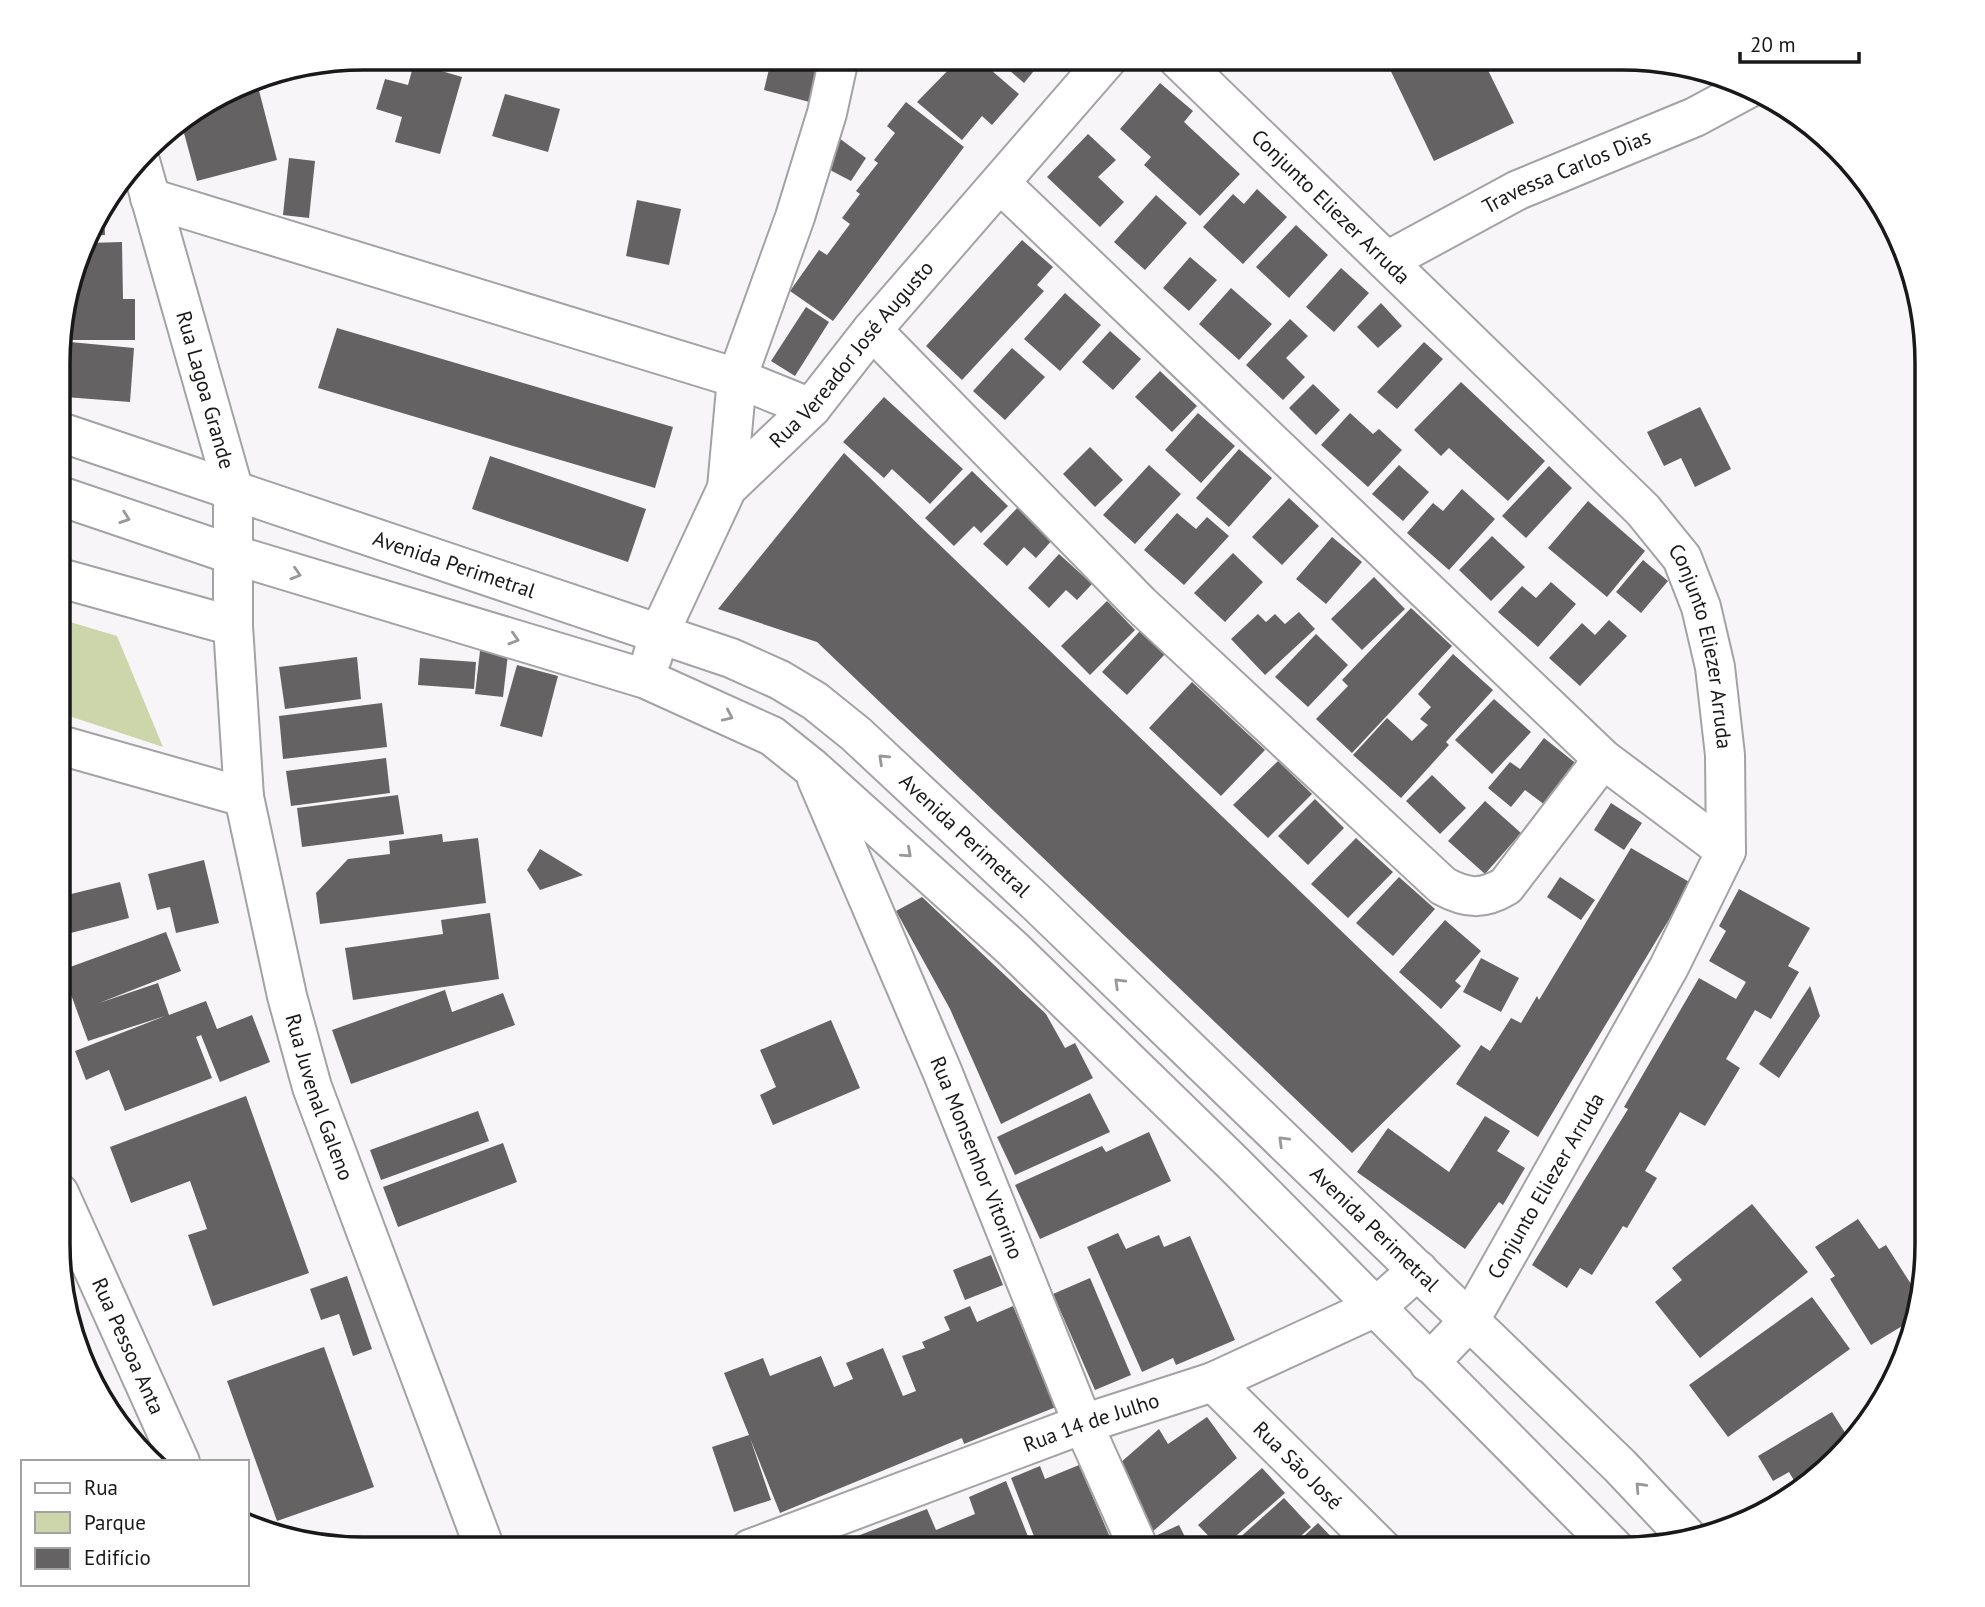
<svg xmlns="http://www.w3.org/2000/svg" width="1985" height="1607" font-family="'PT Sans',sans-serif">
<rect width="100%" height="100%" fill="#f7f5f8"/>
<path fill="#cdd6ab" d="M60,619L117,636L163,747L60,713Z"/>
<g fill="#656263">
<path d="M783,58H829L817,104L764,90L769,69L780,71Z"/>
<path d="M960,58H977L1019,94L992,125L982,116L962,140L917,102Z"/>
<path d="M995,58H1038L1042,61L1024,83Z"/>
<path d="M1439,58H1482L1514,123L1434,161L1385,59Z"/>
<path d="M414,63L462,77L440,154L395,142L402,117L376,109L385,79L408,85Z"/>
<path d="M256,79L277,160L197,181L181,122Z"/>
<path d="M1160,83L1193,111L1184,122L1240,174L1200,216L1144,165L1151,157L1120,129Z"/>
<path d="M505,94L560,109L548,152L492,136Z"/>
<path d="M906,102L964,147L833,321L790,291L819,250L827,255L850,224L842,218L860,194L856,191L878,163L874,160L895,133L887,126Z"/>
<path d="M1088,134L1116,160L1098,177L1124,202L1100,227L1047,177Z"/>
<path d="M839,138L866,158L851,181L830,170Z"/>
<path d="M289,158L315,161L309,218L283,215Z"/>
<path d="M1257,189L1287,217L1243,264L1203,227L1233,194L1244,204Z"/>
<path d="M1156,195L1187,223L1145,270L1114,242Z"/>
<path d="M637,200L681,209L669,265L626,256Z"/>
<path d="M104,211L105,235L90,236L98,212Z"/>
<path d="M1296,225L1328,255L1289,298L1256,267Z"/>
<path d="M1022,240L1053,267L1037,285L1044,291L962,380L926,346Z"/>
<path d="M122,242L123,299H135V340H60V323L88,243Z"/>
<path d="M1190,257L1217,280L1189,311L1163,288Z"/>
<path d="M1341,268L1369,293L1334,332L1306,307Z"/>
<path d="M1231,288L1272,324L1239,360L1199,324Z"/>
<path d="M1065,293L1101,325L1060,371L1024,339Z"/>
<path d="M1381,303L1402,326L1378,348L1357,327Z"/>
<path d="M806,307L829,322L795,376L771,361Z"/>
<path d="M1290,319L1308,336L1286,358L1305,377L1283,400L1246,365Z"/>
<path d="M337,328L673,427L655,488L318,388Z"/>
<path d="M1110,331L1141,359L1113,390L1082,362Z"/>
<path d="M70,342L134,348L130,402L65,397Z"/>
<path d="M1424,342L1443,359L1397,409L1377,392Z"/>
<path d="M1012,348L1045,377L1005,420L973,391Z"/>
<path d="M1160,371L1197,406L1172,432L1135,397Z"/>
<path d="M1461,382L1545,461L1508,501L1449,448L1441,456L1414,430Z"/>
<path d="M1313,384L1340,410L1316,435L1289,408Z"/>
<path d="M884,397L963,469L930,504L892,469L884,478L843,442Z"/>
<path d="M1700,407L1731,469L1695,487L1681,458L1664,466L1647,432Z"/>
<path d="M1198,413L1235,446L1201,483L1165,450Z"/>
<path d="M1350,413L1373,434L1379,429L1402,450L1368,487L1321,445Z"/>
<path d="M1090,447L1123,480L1095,507L1063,474Z"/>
<path d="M1239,449L1272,478L1229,527L1196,498Z"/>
<path d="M844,453L1461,1046L1352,1153L817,642L718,609Z"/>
<path d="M490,456L646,509L628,562L472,509Z"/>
<path d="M1149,465L1181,494L1135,544L1103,515Z"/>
<path d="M1399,465L1429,492L1403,521L1372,494Z"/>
<path d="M1549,466L1572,488L1526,538L1502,516Z"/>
<path d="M972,471L1008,506L981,533L974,526L954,546L925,518Z"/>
<path d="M1462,489L1495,519L1449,570L1407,533L1433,503L1443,511Z"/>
<path d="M1289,498L1319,526L1282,565L1252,537Z"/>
<path d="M1588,501L1645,551L1607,597L1548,548Z"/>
<path d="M1020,505L1054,538L1036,558L1024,547L1007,566L983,544Z"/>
<path d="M1177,513L1196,529L1207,517L1229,536L1184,585L1144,550Z"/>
<path d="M1492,536L1525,567L1491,601L1459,570Z"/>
<path d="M1332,537L1362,562L1326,604L1296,579Z"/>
<path d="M1233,553L1263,582L1225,622L1194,593Z"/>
<path d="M1059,554L1092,584L1077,600L1066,590L1049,608L1028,588Z"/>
<path d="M1643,560L1668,581L1641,613L1616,592Z"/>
<path d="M1374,577L1405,609L1362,650L1331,619Z"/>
<path d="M1551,582L1576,604L1538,647L1498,612L1522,586L1536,598Z"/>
<path d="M1107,601L1135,630L1090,675L1061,646Z"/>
<path d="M1411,608L1452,646L1352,753L1316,719L1348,686L1342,680Z"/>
<path d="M1299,612L1315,629L1265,675L1231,639L1258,614L1266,622L1275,614L1285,624Z"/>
<path d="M1609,620L1627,636L1580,686L1549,658L1582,623L1595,635Z"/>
<path d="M1140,631L1165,654L1127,695L1102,672Z"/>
<path d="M1316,634L1348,665L1308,707L1275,677Z"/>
<path d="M480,651L508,654L503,697L475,694Z"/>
<path d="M1453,654L1493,690L1446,742L1449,745L1401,798L1353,755L1387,718L1412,741L1428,725L1420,719L1431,707L1418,694Z"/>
<path d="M357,657L361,699L285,709L279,667Z"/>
<path d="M420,658L476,662L474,689L418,685Z"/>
<path d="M517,665L558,676L542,737L500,726Z"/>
<path d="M1192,682L1265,750L1221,796L1149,728Z"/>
<path d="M1494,699L1531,732L1492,774L1455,740Z"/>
<path d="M382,703L387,747L283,759L279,716Z"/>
<path d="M1544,738L1578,765L1545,805L1525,790L1511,807L1488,788L1510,762L1520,769Z"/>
<path d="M386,758L390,793L291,806L286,771Z"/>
<path d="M1278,761L1312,794L1268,838L1233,805Z"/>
<path d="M1432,775L1466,808L1440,834L1406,801Z"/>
<path d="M398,795L404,834L302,847L297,808Z"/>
<path d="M1315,799L1344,828L1308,865L1278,836Z"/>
<path d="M1485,801L1521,833L1485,874L1448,841Z"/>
<path d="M1611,803L1642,823L1624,850L1594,830Z"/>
<path d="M442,834L443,842L478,838L486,903L320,924L316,893L348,859L390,854L389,841Z"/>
<path d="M1356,838L1393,872L1348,918L1311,884Z"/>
<path d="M1631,848L1691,883L1538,1137L1456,1084L1481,1045L1490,1051L1511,1018L1521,1023L1537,996L1539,1000Z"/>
<path d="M540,849L583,875L540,890L527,870Z"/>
<path d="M204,860L219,923L176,933L170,907L157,910L148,874Z"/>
<path d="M1399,877L1435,909L1393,956L1356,923Z"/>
<path d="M1560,877L1595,900L1581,920L1547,897Z"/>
<path d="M120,882L129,918L59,936V897Z"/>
<path d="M1739,889L1810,928L1788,966L1799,972L1771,1019L1755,1010L1726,1059L1740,1068L1705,1126L1680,1112L1645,1171L1657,1178L1627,1228L1623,1226L1592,1275L1580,1268L1567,1288L1532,1265L1628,1109L1624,1107L1699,978L1736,999L1746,982L1709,961L1726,931L1719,926Z"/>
<path d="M922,897L1046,1014L1065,1048L1075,1043L1093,1078L1001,1124L950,1009L896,911Z"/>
<path d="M490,913L499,979L353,1000L345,948L443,934L441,920Z"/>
<path d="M1445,920L1481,951L1455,981L1461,986L1441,1009L1399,972Z"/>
<path d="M166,932L181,971L99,1003L158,983L169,1015L206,1001L217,1029L252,1015L270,1062L220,1082L201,1035L196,1037L212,1078L125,1111L109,1070L86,1080L75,1051L165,1016L88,1041L62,970Z"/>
<path d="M1481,958L1519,978L1501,1012L1463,992Z"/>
<path d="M1810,986L1820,1016L1779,1078L1759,1064Z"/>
<path d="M445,990L452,1012L503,993L515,1025L351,1084L332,1030Z"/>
<path d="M831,1020L860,1088L773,1125L760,1095L776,1087L760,1050Z"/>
<path d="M1090,1093L1110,1132L1015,1175L997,1137Z"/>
<path d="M246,1096L309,1273L213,1306L188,1235L207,1229L190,1181L131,1203L110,1147Z"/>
<path d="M478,1111L489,1141L381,1180L370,1150Z"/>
<path d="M1485,1116L1510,1131L1497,1151L1525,1168L1503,1205L1499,1202L1465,1249L1357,1172L1388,1128L1449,1172Z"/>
<path d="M1149,1132L1171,1181L1040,1239L1015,1185L1102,1146L1106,1152Z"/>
<path d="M503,1143L517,1182L398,1227L383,1187Z"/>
<path d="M1752,1204L1808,1272L1700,1358L1655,1302L1682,1280L1672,1268Z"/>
<path d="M1858,1219L1879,1249L1886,1245L1918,1295L1912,1320L1871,1345L1830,1279L1835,1276L1815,1247Z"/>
<path d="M1118,1233L1126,1249L1159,1235L1164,1247L1190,1236L1235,1340L1176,1365L1173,1358L1142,1372L1087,1247Z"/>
<path d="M991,1255L1003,1285L965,1300L953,1270Z"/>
<path d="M347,1276L372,1349L353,1356L339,1314L321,1320L310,1289Z"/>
<path d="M1090,1278L1131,1375L1095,1390L1053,1294Z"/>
<path d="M1812,1297L1850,1349L1728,1437L1689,1385Z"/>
<path d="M970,1306L977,1322L1013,1306L1056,1407L964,1444L962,1438L780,1513L750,1438L771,1500L734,1512L712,1447L749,1435L724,1373L763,1358L770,1376L821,1356L834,1387L853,1379L846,1363L883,1348L903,1396L916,1391L902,1356L925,1348L922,1342L950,1330L944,1317Z"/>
<path d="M324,1347L374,1487L277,1521L227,1381Z"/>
<path d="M1832,1412L1851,1442L1841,1455L1795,1482L1789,1472L1773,1481L1758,1456Z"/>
<path d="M1207,1417L1237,1458L1151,1533L1120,1463L1159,1429L1168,1444Z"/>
<path d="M1079,1465L1115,1549H1039L1011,1478L1040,1466L1045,1479Z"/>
<path d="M1262,1468L1285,1493L1221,1549L1198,1525Z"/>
<path d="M1006,1481L1033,1549H824L927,1509L936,1530L975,1514L969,1497Z"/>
<path d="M1284,1498L1311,1527L1286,1549H1227Z"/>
<path d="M1318,1523L1343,1549H1290Z"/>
<path d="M1179,1525L1191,1549H1159L1153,1537Z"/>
</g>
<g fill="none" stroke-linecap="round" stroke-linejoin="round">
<g stroke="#a3a2a4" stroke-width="42">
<g id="minor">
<path id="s1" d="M1177,58L1643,510L1682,558L1701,607L1715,667L1725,755L1726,851L1669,967L1470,1320L1429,1363"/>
<path id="s2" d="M140,161L233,488V626L244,797L287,996L312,1087L485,1549"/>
<path d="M1001,184L1603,759L1726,851"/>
<path d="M150,198L737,378L811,408"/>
<path id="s3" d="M1387,261L1518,190L1695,117L1749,88"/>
<path d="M872,330L1140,604L1443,886C1467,899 1483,900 1506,886L1603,759"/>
<path id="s4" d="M60,432L731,658L780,680L815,701L856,734L1037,903L1620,1466L1686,1536"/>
<path d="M727,488L737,378L795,217L827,113L839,58"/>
<path d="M60,496L231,554L646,679L772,736L812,768L1013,949L1234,1164L1615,1549"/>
<path d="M60,578L233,626"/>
<path id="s5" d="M652,658L659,634L727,488L811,408L872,330L1108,58"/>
<path d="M60,745L244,797"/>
<path id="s6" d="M817,779L942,1071L1083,1424L1139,1549"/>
<path id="s7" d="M59,1193L180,1462"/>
<path id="s8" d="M1213,1382L1382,1549"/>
<path id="s9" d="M750,1549L1083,1424L1213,1382L1376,1307L1418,1270"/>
</g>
</g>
<use href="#minor" stroke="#fff" stroke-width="38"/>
</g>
<defs><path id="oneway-chevron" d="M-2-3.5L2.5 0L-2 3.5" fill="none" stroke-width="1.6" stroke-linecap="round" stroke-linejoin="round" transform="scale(1.75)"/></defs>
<g stroke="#989898">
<use href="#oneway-chevron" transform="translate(125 518) rotate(19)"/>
<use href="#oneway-chevron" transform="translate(296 574) rotate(17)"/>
<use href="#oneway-chevron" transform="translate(514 639) rotate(17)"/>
<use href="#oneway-chevron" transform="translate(728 716) rotate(25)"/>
<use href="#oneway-chevron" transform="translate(883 759) rotate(-137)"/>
<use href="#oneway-chevron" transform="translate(907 853) rotate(42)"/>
<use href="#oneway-chevron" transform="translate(1119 983) rotate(-136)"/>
<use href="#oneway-chevron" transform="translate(1283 1141) rotate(-136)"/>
<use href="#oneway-chevron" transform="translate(1640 1487) rotate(-133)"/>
</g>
<g text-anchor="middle" stroke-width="7" stroke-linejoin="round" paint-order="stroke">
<g font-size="21" fill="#1a191a" stroke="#fff">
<text dy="7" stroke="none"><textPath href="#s3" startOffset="201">Travessa Carlos Dias</textPath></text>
<text dy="7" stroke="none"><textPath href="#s1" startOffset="214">Conjunto Eliezer Arruda</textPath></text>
<text dy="7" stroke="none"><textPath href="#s5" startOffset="369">Rua Vereador José Augusto</textPath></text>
<text dy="7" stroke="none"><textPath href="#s2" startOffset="238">Rua Lagoa Grande</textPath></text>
<text dy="7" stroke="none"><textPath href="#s4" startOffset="416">Avenida Perimetral</textPath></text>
<text dy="7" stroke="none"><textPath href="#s1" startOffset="802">Conjunto Eliezer Arruda</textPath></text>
<text dy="7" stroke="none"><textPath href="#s4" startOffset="1004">Avenida Perimetral</textPath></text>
<text dy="7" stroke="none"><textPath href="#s2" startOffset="959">Rua Juvenal Galeno</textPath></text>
<text dy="7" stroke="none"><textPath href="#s6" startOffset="411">Rua Monsenhor Vitorino</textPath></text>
<text transform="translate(1546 1186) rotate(-60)" y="7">Conjunto Eliezer Arruda</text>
<text dy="7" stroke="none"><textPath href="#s4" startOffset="1572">Avenida Perimetral</textPath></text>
<text dy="7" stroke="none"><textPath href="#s7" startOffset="168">Rua Pessoa Anta</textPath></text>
<text dy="7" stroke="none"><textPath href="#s9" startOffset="364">Rua 14 de Julho</textPath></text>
<text dy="7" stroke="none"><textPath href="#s8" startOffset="119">Rua São José</textPath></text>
</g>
</g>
<path d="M0 0H1985V1607H0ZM363 70H1622A293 293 0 0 1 1915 363V1244A293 293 0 0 1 1622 1537H363A293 293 0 0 1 70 1244V363A293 293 0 0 1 363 70Z" fill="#fff" fill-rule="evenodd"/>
<path fill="none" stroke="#1a191a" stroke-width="3.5" d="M363 70H1622A293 293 0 0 1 1915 363V1244A293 293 0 0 1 1622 1537H363A293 293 0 0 1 70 1244V363A293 293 0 0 1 363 70Z"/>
<rect x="21" y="1460" width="228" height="126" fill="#ffffff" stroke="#a3a3a3" stroke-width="2"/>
<rect x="35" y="1483" width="35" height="10" fill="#ffffff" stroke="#a3a3a3" stroke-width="2"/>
<text x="84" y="1495" font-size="21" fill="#1a191a">Rua</text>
<rect x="35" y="1512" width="35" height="21" fill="#cdd6ab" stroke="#a3a3a3" stroke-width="2"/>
<text x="84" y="1530" font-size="21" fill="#1a191a">Parque</text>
<rect x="35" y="1548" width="35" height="21" fill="#656263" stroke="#a3a3a3" stroke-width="2"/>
<text x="84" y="1565" font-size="21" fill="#1a191a">Edifício</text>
<path d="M1740 52v10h119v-10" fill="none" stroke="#1a191a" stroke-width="3.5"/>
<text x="1750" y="52" font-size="21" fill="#1a191a" stroke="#ffffff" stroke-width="5" paint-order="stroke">20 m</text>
</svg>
